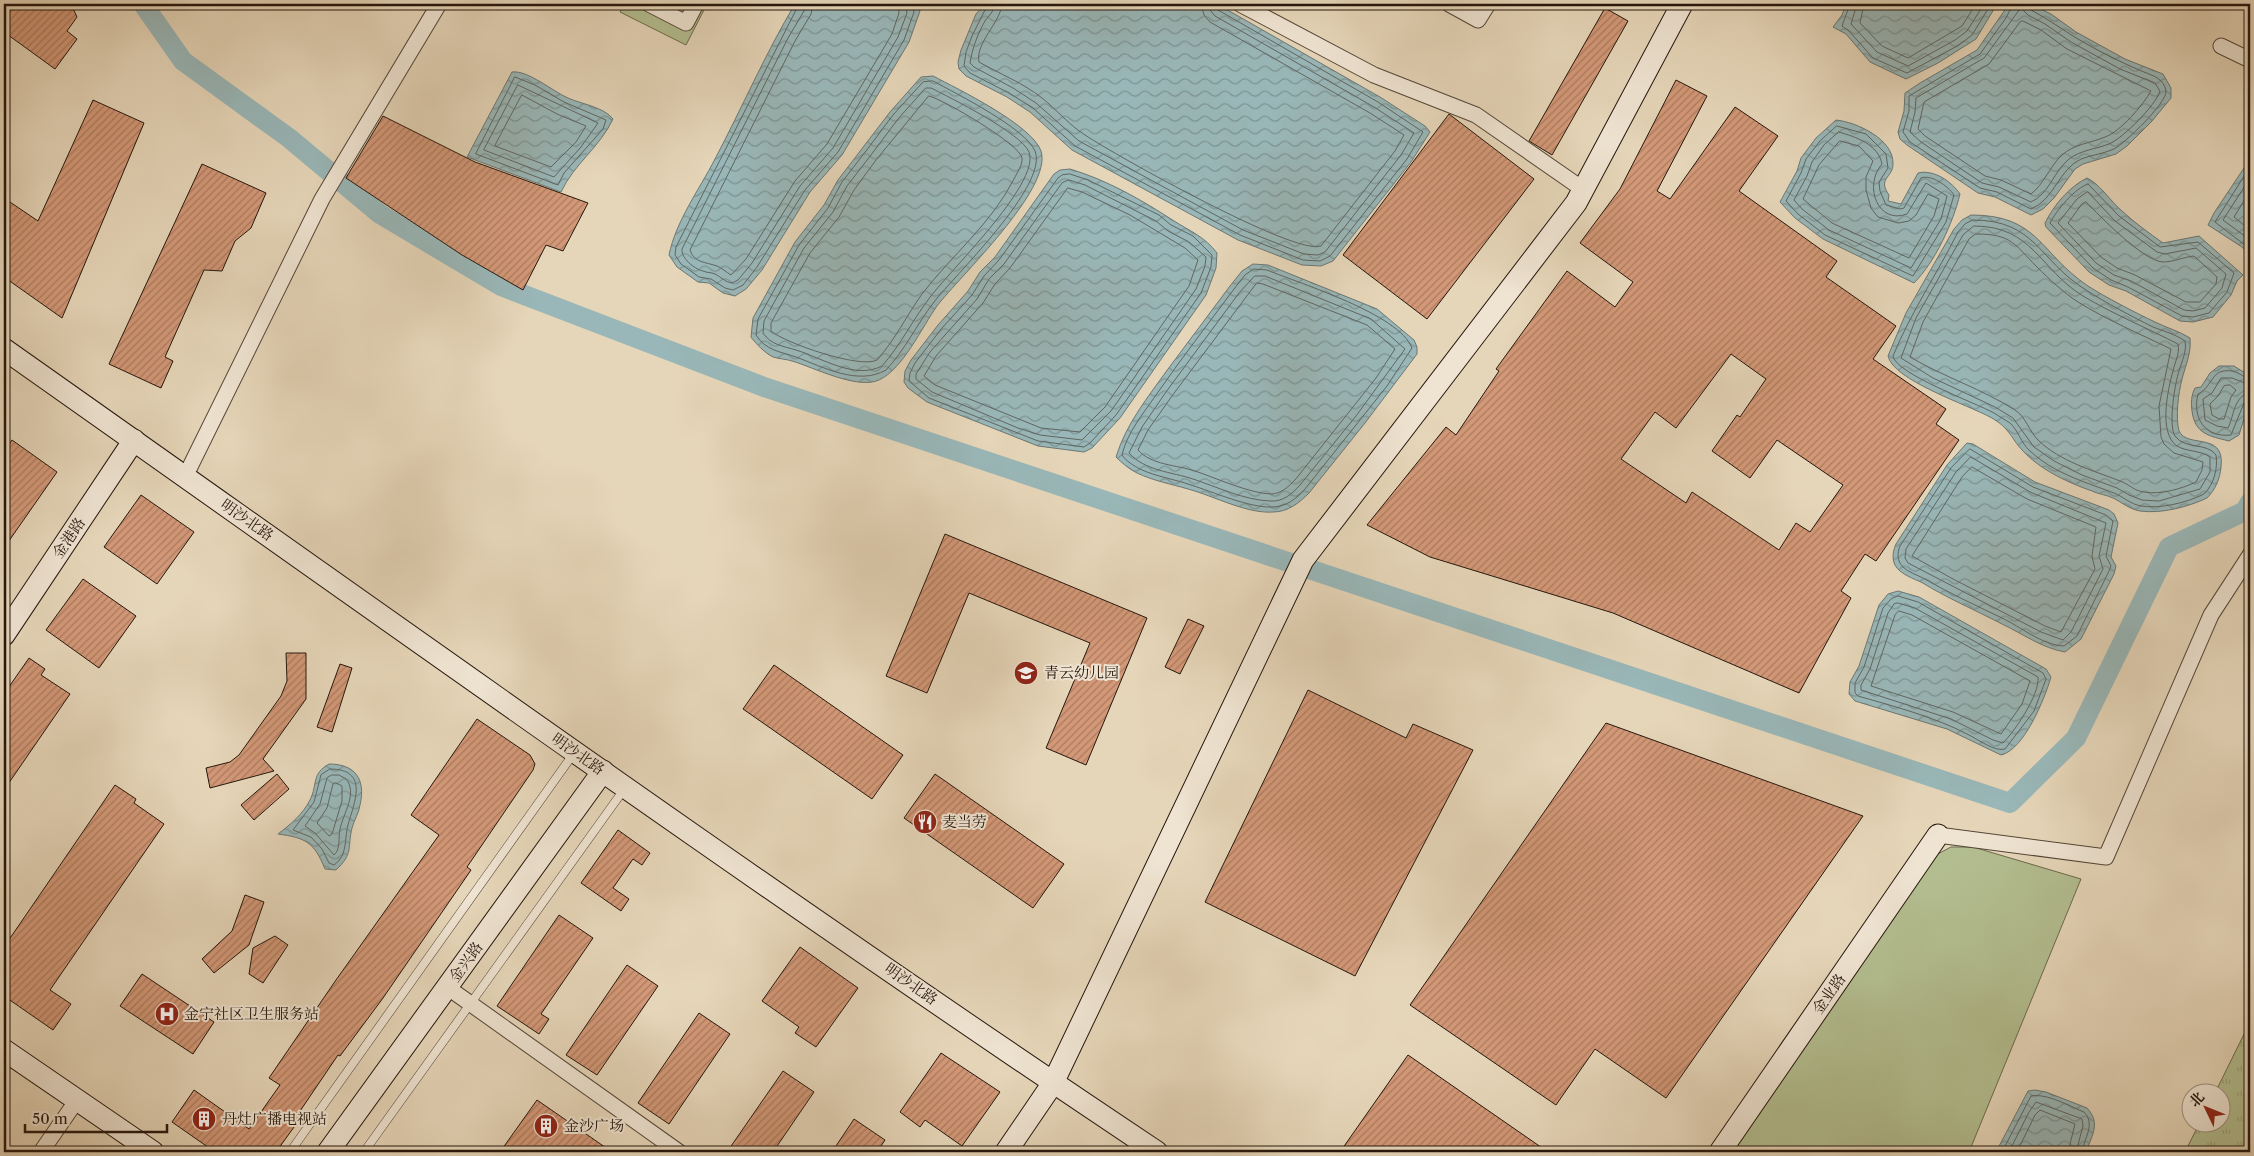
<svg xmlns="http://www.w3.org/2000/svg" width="2254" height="1156" font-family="'Libre Caslon Text','Noto Serif SC',serif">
<defs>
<pattern id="grass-tufts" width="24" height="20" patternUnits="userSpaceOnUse" patternTransform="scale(1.25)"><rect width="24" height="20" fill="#b3be90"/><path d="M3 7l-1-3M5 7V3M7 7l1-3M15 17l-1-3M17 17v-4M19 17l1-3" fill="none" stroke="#9aa37b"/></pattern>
<pattern id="water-waves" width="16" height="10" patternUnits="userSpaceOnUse" patternTransform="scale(1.25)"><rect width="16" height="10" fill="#99b7b8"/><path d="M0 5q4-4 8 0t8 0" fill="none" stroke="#7d9494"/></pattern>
<pattern id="building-hatch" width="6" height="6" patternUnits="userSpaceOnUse" patternTransform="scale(1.25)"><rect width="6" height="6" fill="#d39877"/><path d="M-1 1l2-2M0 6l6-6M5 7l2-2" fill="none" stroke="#ab7b60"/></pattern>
</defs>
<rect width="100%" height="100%" fill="#e6d6b9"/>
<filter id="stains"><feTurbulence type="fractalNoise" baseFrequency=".004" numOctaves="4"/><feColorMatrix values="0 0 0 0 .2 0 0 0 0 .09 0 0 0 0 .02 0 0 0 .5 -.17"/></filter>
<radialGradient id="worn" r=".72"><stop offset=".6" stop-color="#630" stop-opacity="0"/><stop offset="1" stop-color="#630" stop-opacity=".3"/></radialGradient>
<path fill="url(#grass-tufts)" stroke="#6c6a4e" d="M2250,1022V1152H2185L2199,1124H2222V1094L2215,1093Z"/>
<g fill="#b3be90" stroke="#6c6a4e">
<path d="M624,4H702L706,6L686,45L620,12Z"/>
<path d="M1951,847H1973L2081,879L1969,1152H1727L1930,858Z"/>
</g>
<g fill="url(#water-waves)" stroke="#6b7774">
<path d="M795,4H916L920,11L909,42L842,155L810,192L762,270L746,289L735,296L723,293L709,283L698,282L677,267L669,255C676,221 699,190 715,159C742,108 765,54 795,4Z"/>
<path d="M985,4H1217L1380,97L1425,126L1430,132L1411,162L1333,261L1321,266L1302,265L1238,240L1072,150L1030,112L1007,97L966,76L959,69L958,62L961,50L976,14Z"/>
<path d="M1846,4H1997L1976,39L1938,63L1906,79L1870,62L1846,34L1833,27L1842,15Z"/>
<path d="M2009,4H2030L2051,14L2076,32L2125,59L2163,74L2171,88V98L2152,121L2127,146L2116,154L2083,164L2075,169L2054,198L2043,209L2031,215L1995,197L1978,193L1907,145L1900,139L1898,132L1904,111L1905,93L1920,83L1977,50Z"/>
<path d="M512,72C528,70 552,91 568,98C581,104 604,107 613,119C600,147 574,164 561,192L467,157Z"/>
<path d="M933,76C958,89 1032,125 1041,151C1053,189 959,277 937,306C922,327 903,369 879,380C857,390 813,367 792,361C786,359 779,359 773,357C765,353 756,344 751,337L753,318L795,242L824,205L838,180L890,112L921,77Z"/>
<path d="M1836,120C1856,122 1894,139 1893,164C1893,178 1877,178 1889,195L1888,201L1901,204L1918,173C1934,169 1952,182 1960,194C1953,223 1935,262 1914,283L1823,239L1795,218L1780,202L1797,171L1801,158L1816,138Z"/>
<path d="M2250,159V256L2242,247L2208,225L2214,213Z"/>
<path d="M1070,169C1107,180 1142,200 1174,221C1190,231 1205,237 1217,253L1216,268L1206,295L1120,418L1092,448L1084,452L1038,446L927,402L908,388L904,382L905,371L911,360L938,325L968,291L980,272L995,257L1054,174L1060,170Z"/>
<path d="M2087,178C2099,183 2111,202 2122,211C2135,223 2149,233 2163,243L2199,236L2243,275L2237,281L2231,295L2213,317L2193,322L2180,321L2126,291L2109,285L2089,272L2046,227L2045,223C2054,205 2069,187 2087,178Z"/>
<path d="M1971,215C2039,215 2039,253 2088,286C2105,297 2136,313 2155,322C2167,328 2179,331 2190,338C2191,351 2188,359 2184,372C2179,388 2176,409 2178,426C2180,452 2226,428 2221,467C2220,479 2215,490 2207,498C2188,507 2161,514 2140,511C2129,509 2123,503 2113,498C2107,495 2098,494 2092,491C2069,483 2043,471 2026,454C2010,439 2012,429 1990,417C1968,405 1893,380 1888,356L1906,313L1954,229L1962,220Z"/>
<path d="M1253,264L1268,265L1377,309L1414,340L1417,347V354L1365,423L1309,493C1299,503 1288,512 1273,512C1247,514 1214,496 1188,489C1171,484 1154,481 1137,473C1129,469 1122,463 1116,457C1126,424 1148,397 1168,369C1189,341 1209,314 1230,286L1242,271Z"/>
<path d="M2219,366H2234L2250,376V400L2239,435L2229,441C2209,436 2195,434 2192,411C2191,403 2191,396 2195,388L2201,387L2210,373Z"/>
<path d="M1967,443L1973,444L2035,482L2109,510L2114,514L2118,523L2111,557L2116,566L2114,574L2081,639L2065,652C2042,648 2023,634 2002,624C1975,610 1947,598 1921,582C1914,579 1906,576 1900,571C1891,564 1892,553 1896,544L1947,465Z"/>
<path d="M1898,591L1919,597L2046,669L2051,677C2045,698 2024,750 2001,755L1947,729L1855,701L1849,694L1850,682L1859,666L1879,605L1888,594Z"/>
<path d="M329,764C355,764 366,779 360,805C359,813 354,820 352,828C347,848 354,853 336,870L325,869C314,842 306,838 278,834C290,825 303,814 310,800C318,784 311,774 329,764Z"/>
<path d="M2035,1090L2046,1092L2087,1108C2101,1123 2092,1135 2086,1152H1996L2028,1091Z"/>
</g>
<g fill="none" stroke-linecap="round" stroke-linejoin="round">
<g stroke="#5f6662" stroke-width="1">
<path d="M799,4L676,247L675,255L681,264L699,277L711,279L725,288L733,290L743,285L757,267L805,190L838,152L904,40L914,12L912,4"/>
<path d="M806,4L804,11L788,38L682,249C681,258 694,269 703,271C707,273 711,272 715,274C721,277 725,282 732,283L738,280L752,263L800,186L833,148L898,37L907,13L905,4"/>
<path d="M813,4L811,14L795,41L690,250C694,263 706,262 717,266C722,268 726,272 731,275L746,259L795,181L827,144L892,34L899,13L898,4"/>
<path d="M988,4L972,36L966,52L964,66L970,73L1009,93L1033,108L1075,146L1240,235L1303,260L1320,261L1330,256L1407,159L1423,132L1378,102L1218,10L1215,4"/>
<path d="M995,4C994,12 989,15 985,21C978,33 972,49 970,63L974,67L1013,88L1036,103L1079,141L1243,230L1304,254L1318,255L1325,252L1401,155L1414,133L1374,107L1215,16L1210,10L1209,4"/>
<path d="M1002,4C1001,22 975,43 979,62C1000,74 1023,83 1042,98C1056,109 1069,125 1085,135C1115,155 1295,256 1321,246L1395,151L1404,135L1370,113L1210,22L1204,15L1201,4"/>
<path d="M1850,4L1842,26L1849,31L1873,58L1907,73L1959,45L1972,35L1991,4"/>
<path d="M1857,4L1851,24L1877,52L1908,66L1955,40L1967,31L1984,4"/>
<path d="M1864,4L1860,23L1882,46L1908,58L1962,26L1976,4"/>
<path d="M2013,4L2006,18L1980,54L1909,96V111L1903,132L1910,142L1980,188L1997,192L2031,209C2054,200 2059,169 2081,159C2091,155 2103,154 2114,149C2125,143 2167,103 2166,91C2164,79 2154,76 2144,72C2120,62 2096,50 2073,36C2059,27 2046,18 2031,10L2029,4"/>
<path d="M2021,8L2028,15L2045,24L2071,42L2120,69L2155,83L2160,91C2156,105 2123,138 2109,144C2096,149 2081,150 2069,159C2054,171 2049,194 2031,202L1999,187L1982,183L1921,142L1910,132L1915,112L1916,98L1984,58Z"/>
<path d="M2023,21L2041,30L2067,49L2151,91C2143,105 2120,132 2105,137C2091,143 2074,144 2062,155C2050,166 2044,184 2031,194L2001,180L1985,176L1925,136L1918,129L1924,102L1989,64L2020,22Z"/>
<path d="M515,77L535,85L564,102L606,120L603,129L564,173L558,185L476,154Z"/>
<path d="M933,81C957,94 1025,128 1035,151C1049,185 954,276 934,302C917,324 905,350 886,370C858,386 823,367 796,357C781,352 765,350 756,335L758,319L799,245L828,208L842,182L866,151L893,115L923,82Z"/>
<path d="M518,85L598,123L581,147L554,177L484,150Z"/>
<path d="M926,88H931C951,98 1021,133 1029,152C1041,184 946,274 928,300C912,321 900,346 882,366C855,380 822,358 796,350C783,346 771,345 763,333L764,321L804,248L833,212L847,186L871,155L898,119Z"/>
<path d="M522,95L557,114L586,126L576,142L551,167L495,146Z"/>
<path d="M929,96C943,99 1021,145 1022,158C1023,164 1017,173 1014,179C991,224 952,255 922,294C907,315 895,340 877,360C860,369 785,343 771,331V323L810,253L839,217L854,190L876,160Z"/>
<path d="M1837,126L1866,134L1886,154L1888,168L1879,182L1880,191L1886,205L1900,209L1904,208L1921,178C1931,174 1948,186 1954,195L1946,222L1913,276L1825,235L1798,214L1786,201L1801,173L1806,159L1820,141Z"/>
<path d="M1839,132C1856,137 1878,144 1882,164C1863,186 1878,225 1907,214L1926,183L1947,196L1941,219L1911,268L1829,230L1802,209L1794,200L1807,176L1812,162L1824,145Z"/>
<path d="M1840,141L1859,146L1873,161L1866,177V190L1871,208L1878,217L1898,223L1909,221L1916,215L1928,194L1939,199L1934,216L1909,258L1832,223L1803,199L1819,165Z"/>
<path d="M2250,167L2215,222L2250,249"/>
<path d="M1070,174L1088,180L1159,215L1171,225L1193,236L1212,255L1211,267L1201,293L1116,415L1090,443L1084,447L1038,441L929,398L909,381L910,373L915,363L942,328L972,295L984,276L999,260L1058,178L1062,175Z"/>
<path d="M2250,178L2223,220L2250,240"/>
<path d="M1069,180L1085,185L1156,221L1168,231L1189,242L1206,257L1205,266L1196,289L1111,411L1082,440L1040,435L1018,428L932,392L916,379V374L930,352L977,299L989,279L1004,264L1062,183Z"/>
<path d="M2088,184L2119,216L2160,247L2198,242L2234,273L2227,292L2209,313L2193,317L2182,316L2128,287L2111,280L2093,268L2050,223C2056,211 2075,188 2088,184Z"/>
<path d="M1068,188L1082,192L1130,215L1185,248L1198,260L1189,286L1105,407L1080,432L1041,428L935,385L924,376L936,356L983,303L995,284L1010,268Z"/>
<path d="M2250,191L2234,217L2250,230"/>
<path d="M2088,192L2115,221L2157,252L2165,254L2196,248L2226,274L2222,288L2205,308L2193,311L2184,310L2131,281L2114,275L2096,263L2058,223L2077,199Z"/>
<path d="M2086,202C2100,216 2143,261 2163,262C2173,262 2184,257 2194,256L2217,277L2216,284L2200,302H2186L2135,275L2117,268L2101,257L2068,223L2082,204Z"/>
<path d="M1973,220C2036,220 2039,261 2086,290C2106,303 2131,316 2153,327C2163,331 2175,334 2185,341C2187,352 2182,360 2179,371C2175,383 2168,425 2175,436C2185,450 2207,442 2216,455C2218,469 2214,484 2204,494C2186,503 2160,509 2141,506C2130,504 2124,497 2114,493C2085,482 2053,473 2030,451C2021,443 2018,430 2010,423C2005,420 1999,416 1994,413C1976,403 1896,374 1893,356C1911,312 1937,274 1958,232L1965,224Z"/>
<path d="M1974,226C2033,226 2039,269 2083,296C2113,314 2147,328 2178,344C2180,354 2175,361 2173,371C2168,389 2158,433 2177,446C2187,452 2200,450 2210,457V472L2200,489L2159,501L2142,500L2129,495L2117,488L2082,475L2054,461L2034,447L2013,418L1995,407L1933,378L1901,358L1916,318L1963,235Z"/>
<path d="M1976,234C2012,234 2014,244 2037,267C2049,279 2064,293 2078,302C2107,320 2140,334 2171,349L2159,406L2161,437L2164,444L2174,453L2203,462L2202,470L2196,482C2181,489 2160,495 2144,492C2134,491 2129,484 2120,481C2092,470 2061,462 2038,440C2029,431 2026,417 2015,410C1982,389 1944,377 1910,357L1923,322L1969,239Z"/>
<path d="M1254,269L1267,270C1301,284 1399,314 1412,348L1387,386L1305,489C1296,499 1286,507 1272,507C1250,508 1213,492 1191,485C1174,479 1157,477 1140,469C1134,466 1126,461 1122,455C1127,433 1143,414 1156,395C1181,359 1208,324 1234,289L1245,275Z"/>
<path d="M1255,276H1265L1371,319L1405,349L1356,416L1300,485C1292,494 1283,502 1270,501C1244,500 1217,487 1193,479C1172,472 1145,471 1129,453L1142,427L1166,392L1239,293Z"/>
<path d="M1257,283L1263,284L1367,325L1395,349L1376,378L1295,480C1288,487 1282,493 1272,494C1251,494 1216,478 1195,471C1177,465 1151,465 1138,450L1148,430L1172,396Z"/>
<path d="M2250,379C2244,378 2239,372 2232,371C2210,368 2214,386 2198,394C2192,418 2205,438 2231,435L2244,403L2250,400"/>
<path d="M2230,385L2236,390L2231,397L2224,419H2219L2212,415L2210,404L2218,396L2224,386Z"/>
<path d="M2250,385L2232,378H2221L2212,393L2203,399L2205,420L2217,426L2228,428C2234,416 2234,395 2250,393"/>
<path d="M1970,449L2033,487L2106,515L2113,521L2106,556L2111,566L2109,571L2077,636L2064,646C2042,645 2021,627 2002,618C1975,605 1949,593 1923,578C1917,575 1908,572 1903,567C1897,561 1897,553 1900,546L1951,468Z"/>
<path d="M1971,457L2030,492L2106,523L2099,556L2103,569L2071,632L2063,640L2041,632L1908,563L1905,558L1906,549L1956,472Z"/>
<path d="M1972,467L2027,499L2096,527L2092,556L2095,569L2061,632L2045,626L1953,579L1912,556L1962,477Z"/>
<path d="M1898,596L1918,602L2043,673L2046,679L2034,711L2005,749C1995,752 1979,740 1969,735C1935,717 1896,707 1858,696L1855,693V683L1864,667L1883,608L1891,599Z"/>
<path d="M1898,603L1915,608L2038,677C2040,694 2015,731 2003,743L1993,740L1951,719L1861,690V685L1870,669L1888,613L1894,604Z"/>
<path d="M1899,611L1912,615L2030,681L2022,704L2001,734L1953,712L1871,686L1895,615Z"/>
<path d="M330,769C370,769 354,803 348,825C344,840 348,855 334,865L329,863L322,849L311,837L293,830L314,802L321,775Z"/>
<path d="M332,775H339L346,779C358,793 343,814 340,829C338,838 341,849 334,855L315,833L305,826L320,804L327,778Z"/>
<path d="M336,783L342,786V801L332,834L329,836L317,823L327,808L333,784Z"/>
<path d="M2002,1152L2031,1096C2047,1093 2069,1106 2084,1112C2096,1124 2084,1138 2082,1152"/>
<path d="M2009,1152L2029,1112L2036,1102L2082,1119L2083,1126L2076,1152"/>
<path d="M2017,1152L2035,1115L2040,1110L2075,1124L2068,1152"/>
</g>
<path stroke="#99b7b8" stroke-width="20" d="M143,4L183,61L289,138L380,214L501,286L764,387L2010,803L2076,738L2169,547L2245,511L2250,502"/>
</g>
<g fill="url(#building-hatch)" stroke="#25160d" fill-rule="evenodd">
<path d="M4,4H71L77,17L67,31L77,39L55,69L4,32Z"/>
<path d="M1605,8L1628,21L1552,155L1529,141Z"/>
<path d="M1676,80L1707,96L1657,191L1670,199L1735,107L1778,136L1739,191L1837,261L1826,277L1896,326L1873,359L1946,409L1936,424L1959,440L1876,561L1865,554L1841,591L1851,598L1799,693L1613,613L1430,557L1367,525L1446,427L1456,435L1499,371L1496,369L1567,271L1615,307L1633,282L1580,243L1620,189ZM1731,354L1766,379L1740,417L1737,415L1712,451L1750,478L1777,440L1843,485L1810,532L1796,523L1779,550L1692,492L1686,503L1621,459L1655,412L1676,428Z"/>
<path d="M93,100L144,123L62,318L4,277V198L38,221Z"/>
<path d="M1449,114L1534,179L1427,319L1343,255Z"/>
<path d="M383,116L475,162L588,203L563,251L546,245L523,290L462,255L346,178Z"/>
<path d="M202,164L266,193L251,228L235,241L222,271L204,270L165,357L173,361L161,388L109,364Z"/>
<path d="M12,440L57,472L4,548V452Z"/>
<path d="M141,495L194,532L157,584L104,547Z"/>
<path d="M945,534L1147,618L1086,765L1046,748L1090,643L969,593L927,693L886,676Z"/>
<path d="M83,579L136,616L99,668L46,630Z"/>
<path d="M1188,619L1204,626L1180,674L1165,667Z"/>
<path d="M286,653H306V699L263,759L274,771L210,788L206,768L230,762L239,755L281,696L287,681Z"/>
<path d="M29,658L45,669L41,675L70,694L4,790V694Z"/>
<path d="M340,664L352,668L332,732L317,727Z"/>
<path d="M774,665L903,755L872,799L743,709Z"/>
<path d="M1308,690L1406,738L1413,724L1473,750L1355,976L1205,902Z"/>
<path d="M477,719L530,755L535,764L533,770L467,867L471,870L383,998L340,1056L338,1055L298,1114L302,1116L276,1152H215L172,1122L194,1090L249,1129L280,1085L269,1078L336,980L439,835L411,815Z"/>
<path d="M1606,723L1863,816L1666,1098L1595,1049L1556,1105L1410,1005Z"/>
<path d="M277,774L289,789L254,820L241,805Z"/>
<path d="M935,774L1064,864L1033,908L904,818Z"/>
<path d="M115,785L136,799L134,803L164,824L50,990L71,1004L53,1030L4,996V947Z"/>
<path d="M618,830L650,853L642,865L633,859L613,888L629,899L621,911L581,883Z"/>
<path d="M245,895L264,902L249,945L214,973L202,959L232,931Z"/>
<path d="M559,915L593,938L541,1014L549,1019L539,1034L497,1006Z"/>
<path d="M275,936L288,945L263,983L249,974L253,948Z"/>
<path d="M800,947L858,988L816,1047L795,1033L799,1027L762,1001Z"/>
<path d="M627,965L658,986L597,1075L566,1055Z"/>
<path d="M142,974L214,1022L193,1054L120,1006Z"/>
<path d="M699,1013L730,1034L669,1124L638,1103Z"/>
<path d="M941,1053L1000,1092L962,1146L925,1120L920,1127L900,1112Z"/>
<path d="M1408,1055L1548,1152H1340Z"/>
<path d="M783,1071L814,1092L773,1152H727Z"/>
<path d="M537,1100L612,1152H500Z"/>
<path d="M854,1119L885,1140L877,1152H832Z"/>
</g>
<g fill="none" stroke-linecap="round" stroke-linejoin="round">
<g stroke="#554638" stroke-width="9">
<g id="lane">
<path d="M290,1152L574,753"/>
<path d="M364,1152L625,788"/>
</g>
</g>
<g stroke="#554638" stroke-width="17">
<g id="street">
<path d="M649,4L686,23L696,4"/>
<path d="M1240,4L1374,75L1476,115L1584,190"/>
<path d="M1449,4L1478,20L1488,4"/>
<path d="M2221,46L2250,60"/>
<path d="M185,477L322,199L439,4"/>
<path d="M1938,835L2106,857L2211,615L2250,555"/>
<path d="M447,987L679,1152"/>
<path d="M41,1152L77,1100"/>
</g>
</g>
<g stroke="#25160d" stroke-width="23">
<g id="secondary">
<path d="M4,349C387,619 767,892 1157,1152"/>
<path d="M4,635L134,440"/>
<path d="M4,1050L153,1152"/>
<path d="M328,1152L603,771"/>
<path d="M1006,1152L1053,1083L1303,560L1576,203L1682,4"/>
<path d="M1720,1152L1938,835"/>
</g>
</g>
<use href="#lane" stroke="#efe4d2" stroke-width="8"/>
<use href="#street" stroke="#efe4d2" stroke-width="15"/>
<use href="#secondary" stroke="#efe4d2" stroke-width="21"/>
</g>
<defs>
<g id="school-disc" transform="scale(1.25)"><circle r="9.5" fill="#8f2418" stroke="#efe4d2"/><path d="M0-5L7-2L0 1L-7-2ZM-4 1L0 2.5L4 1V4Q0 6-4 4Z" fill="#fff"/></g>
<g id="restaurant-disc" transform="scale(1.25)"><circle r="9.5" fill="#8f2418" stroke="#efe4d2"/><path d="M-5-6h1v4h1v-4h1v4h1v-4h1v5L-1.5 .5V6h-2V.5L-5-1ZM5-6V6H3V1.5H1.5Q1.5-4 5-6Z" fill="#fff"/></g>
<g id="hospital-disc" transform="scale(1.25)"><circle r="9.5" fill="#8f2418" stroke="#efe4d2"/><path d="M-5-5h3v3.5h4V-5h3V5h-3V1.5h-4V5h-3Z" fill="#fff"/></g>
<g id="building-disc" transform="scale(1.25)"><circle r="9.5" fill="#8f2418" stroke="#efe4d2"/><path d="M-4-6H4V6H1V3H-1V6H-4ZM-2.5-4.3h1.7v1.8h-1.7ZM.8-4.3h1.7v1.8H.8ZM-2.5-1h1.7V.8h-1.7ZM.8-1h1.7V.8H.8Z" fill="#fff"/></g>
</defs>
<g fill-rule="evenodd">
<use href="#school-disc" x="1026" y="673"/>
<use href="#restaurant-disc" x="925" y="822"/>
<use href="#hospital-disc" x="167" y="1014"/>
<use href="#building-disc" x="204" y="1119"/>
<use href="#building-disc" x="546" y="1126"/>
</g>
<g text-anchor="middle" stroke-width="4" stroke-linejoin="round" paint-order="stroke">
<g font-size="15" fill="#25160d" stroke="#efe4d2">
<text transform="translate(247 520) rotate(35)" y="5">明沙北路</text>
<text transform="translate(69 538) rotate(-56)" y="5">金港路</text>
<text transform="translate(578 754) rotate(35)" y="5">明沙北路</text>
<text transform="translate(466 962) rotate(-54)" y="5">金兴路</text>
<text transform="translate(911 984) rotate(35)" y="5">明沙北路</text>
<text transform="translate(1829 994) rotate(-55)" y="5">金业路</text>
</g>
<g font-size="15" fill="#25160d" stroke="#efe4d2" text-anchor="start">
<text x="1044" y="678">青云幼儿园</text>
<text x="942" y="827">麦当劳</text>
<text x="184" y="1019">金宁社区卫生服务站</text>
<text x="222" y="1124">丹灶广播电视站</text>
<text x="564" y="1131">金沙广场</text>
</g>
</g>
<rect width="2254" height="1156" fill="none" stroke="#e6d6b9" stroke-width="20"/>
<rect x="5" y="5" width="2244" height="1146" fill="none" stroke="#25160d" stroke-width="2.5"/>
<rect x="10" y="10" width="2234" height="1136" fill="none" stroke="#25160d"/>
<g transform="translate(2206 1108) rotate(313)"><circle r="24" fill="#efe4d2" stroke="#9e9283"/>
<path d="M0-4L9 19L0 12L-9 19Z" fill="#8f2418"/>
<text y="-8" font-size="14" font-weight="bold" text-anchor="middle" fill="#25160d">北</text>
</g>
<path d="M25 1124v8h142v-8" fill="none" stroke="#25160d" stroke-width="2.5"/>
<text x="32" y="1124" font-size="15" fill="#25160d" stroke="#efe4d2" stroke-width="4" paint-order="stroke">50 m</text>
<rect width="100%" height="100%" filter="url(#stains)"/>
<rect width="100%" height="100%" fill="url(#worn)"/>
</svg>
